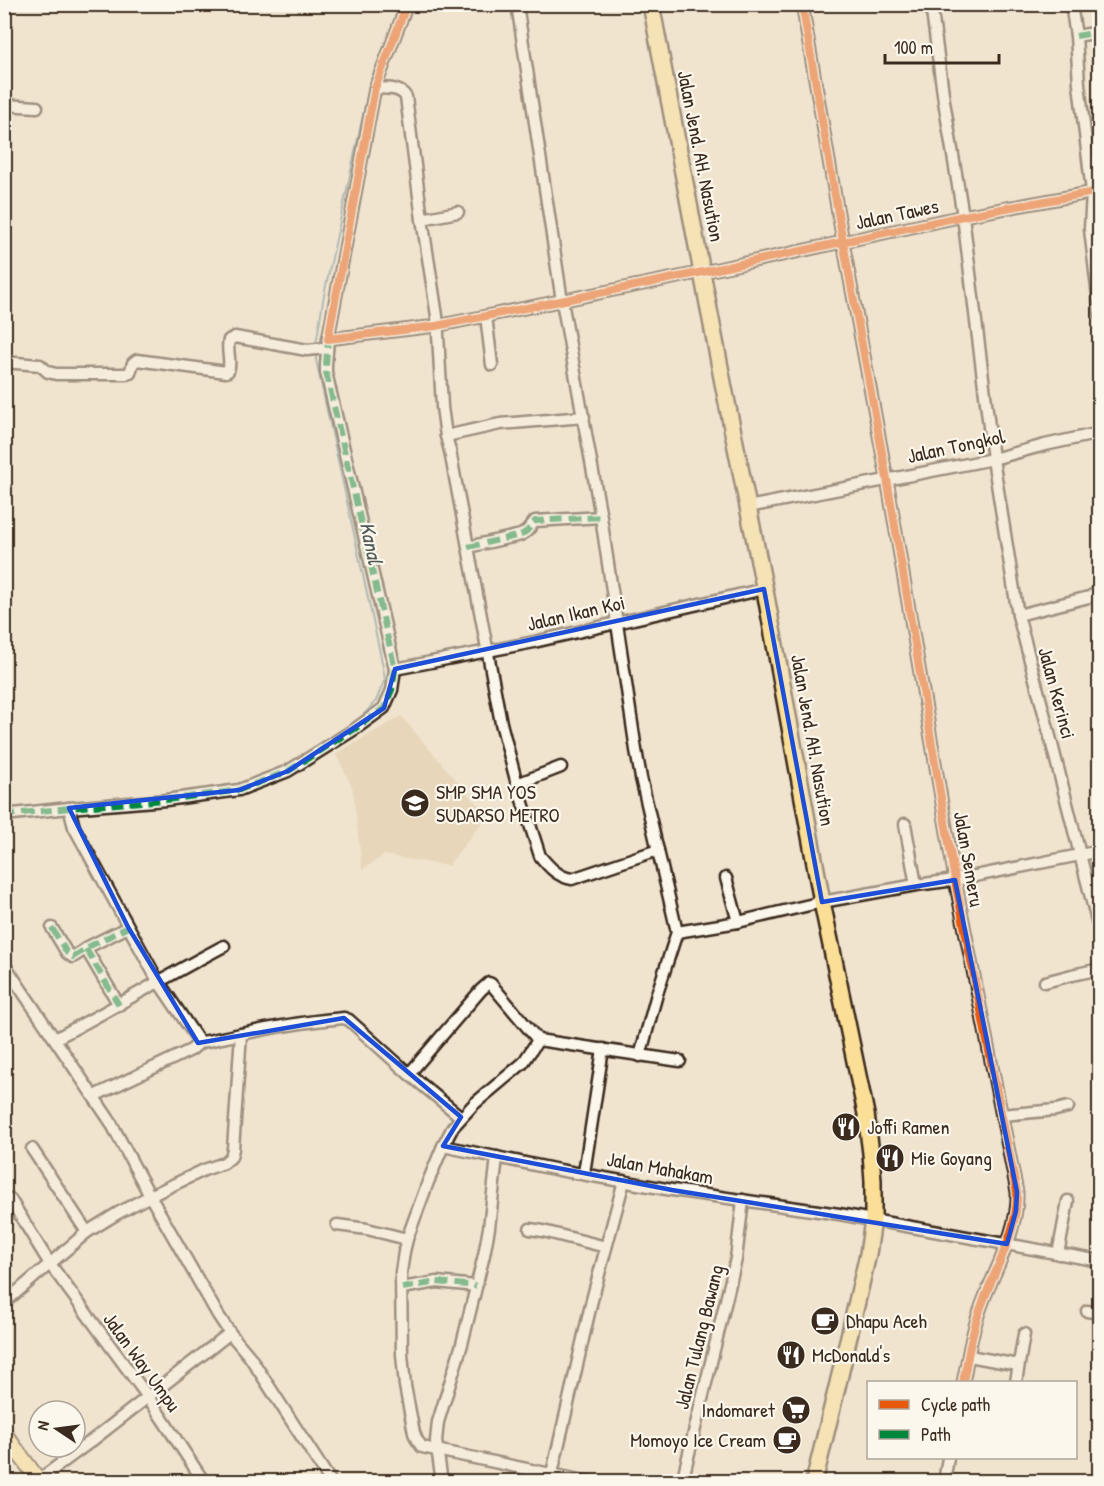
<svg xmlns="http://www.w3.org/2000/svg" width="1104" height="1486" font-family="'Patrick Hand',sans-serif">
<rect width="100%" height="100%" fill="#f0e4cf"/>
<filter id="ink" filterUnits="userSpaceOnUse"><feTurbulence type="fractalNoise" baseFrequency=".0167" numOctaves="2"/><feDisplacementMap in="SourceGraphic" scale="12" xChannelSelector="R" yChannelSelector="G"/><feConvolveMatrix kernelMatrix="1 2 1 2 8 2 1 2 1" color-interpolation-filters="sRGB"/></filter>
<g filter="url(#ink)">
<path fill="#e8d6ba" d="M401,716L487,816L448,866L384,855L362,870L353,789L336,754Z"/>
<g fill="none" stroke-linecap="round" stroke-linejoin="round">
<g stroke="#668994" stroke-width="2">
<path d="M316,344L324,295L366,101L372,77L387,41"/>
<path d="M278,770L360,719L376,701L385,679L382,662L316,360V353"/>
<path d="M228,786L243,783"/>
<path d="M141,797L198,790"/>
</g>
<g stroke="#3b2a1e" stroke-width="15">
<g id="minor">
<path d="M407,4L375,88L328,339L436,326L486,316L703,272L963,216L1100,191"/>
<path d="M517,4L562,301L601,517L636,750L641,778L677,932L657,994L640,1056"/>
<path d="M802,4L843,242L887,479L955,880L1017,1192C1019,1232 992,1274 980,1310C971,1333 968,1359 963,1382"/>
<path d="M931,4L944,101L963,216L993,459L1018,615L1045,717L1100,933"/>
<path d="M1071,4L1076,36L1079,84L1092,192L1090,229L1100,314"/>
<path d="M1076,36L1100,32"/>
<path d="M375,88C387,89 400,87 406,97L422,219L437,316L442,407L446,436L450,451L501,723L517,784L540,856C549,867 558,877 572,879L658,850"/>
<path d="M4,105L37,107"/>
<path d="M422,219L458,212"/>
<path d="M486,316L492,365"/>
<path d="M4,362L40,365L48,372L56,374H127L130,373L133,363L137,360L226,372L228,371C232,362 226,350 229,340L235,337L307,350L327,348"/>
<path d="M446,436L500,424L584,417"/>
<path d="M748,507L993,459L1045,445L1100,433"/>
<path d="M468,547L521,535L527,531L535,521L601,517"/>
<path d="M1018,615L1089,597L1100,591"/>
<path d="M395,669L534,642L764,589"/>
<path d="M517,784L561,767"/>
<path d="M69,808L74,827L158,981L198,1040L197,1045L191,1050L94,1096"/>
<path d="M4,815L69,808L166,800L239,790L288,771L355,729L384,708L392,690L395,669L326,372V365L328,339"/>
<path d="M905,824L916,885"/>
<path d="M726,878L738,922"/>
<path d="M52,928L67,953L73,957L90,946L128,927"/>
<path d="M677,932L738,922L822,902L916,885L955,880L1100,851"/>
<path d="M86,949L119,1005"/>
<path d="M4,964L110,1121L150,1196L118,1213L87,1232L4,1303"/>
<path d="M1045,982L1072,975L1100,969"/>
<path d="M241,1034L233,1149L231,1157L224,1163L204,1170L150,1196L218,1315L230,1333L250,1357L331,1482"/>
<path d="M55,1039C112,1009 167,976 224,946"/>
<path d="M538,1040L523,1063L474,1104L453,1127L443,1146L428,1182L407,1239L404,1252L401,1272L402,1354L405,1386L414,1433L417,1440L422,1447L589,1482"/>
<path d="M198,1043C246,1033 294,1022 344,1018L349,1020L409,1074L461,1117"/>
<path d="M409,1074L481,990L489,983L491,984L538,1040L680,1061"/>
<path d="M1002,1115L1056,1110L1068,1107"/>
<path d="M443,1146L559,1170L672,1190L839,1214L1100,1261"/>
<path d="M32,1149L87,1232"/>
<path d="M584,1173L603,1049"/>
<path d="M10,1199L50,1264L148,1397L204,1482"/>
<path d="M337,1225L367,1229L407,1239"/>
<path d="M530,1229L543,1231L606,1247"/>
<path d="M1058,1254L1068,1201"/>
<path d="M402,1288L437,1282L476,1286"/>
<path d="M1087,1311L1100,1313"/>
<path d="M969,1356L1018,1365"/>
<path d="M1016,1382L1024,1334"/>
<path d="M36,1482L90,1442L230,1333"/>
<path d="M442,1482L436,1441L438,1422L462,1344L484,1255L489,1228L497,1157"/>
<path d="M550,1482L592,1300L624,1181"/>
<path d="M682,1482L736,1259L743,1200"/>
<path d="M944,1482L948,1458"/>
<path d="M1098,1482L1100,1477"/>
</g>
</g>
<g stroke="#3b2a1e" stroke-width="18">
<path id="major" d="M4,1433L40,1482"/>
</g>
<g stroke="#3b2a1e" stroke-width="20">
<path id="highway" d="M651,4L723,383L766,596L822,902L866,1114L871,1153L873,1181V1220L868,1254L840,1375L814,1482"/>
</g>
<use href="#minor" stroke="#fbf7ec" stroke-width="10"/>
<use href="#major" stroke="#fbdf96" stroke-width="14"/>
<use href="#highway" stroke="#fbdf96" stroke-width="15"/>
<g stroke="#00873e" stroke-width="6" stroke-dasharray="12 6" stroke-linecap="butt">
<path d="M1076,36L1100,32"/>
<path d="M468,547L521,535L527,531L535,521L601,517"/>
<path d="M4,815L69,808L166,800L239,790L288,771L355,729L384,708L392,690L395,669L326,372V365L328,339"/>
<path d="M52,928L67,953L73,957L90,946L128,927"/>
<path d="M86,949L119,1005"/>
<path d="M402,1288L437,1282L476,1286"/>
</g>
<g stroke="#fbf7ec" stroke-width="11">
<g id="cycleway">
<path d="M407,4L375,88L328,339L436,326L486,316L703,272L963,216L1100,191"/>
<path d="M802,4L843,242L887,479L955,880L1017,1192C1019,1232 992,1274 980,1310C971,1333 968,1359 963,1382"/>
</g>
</g>
<use href="#cycleway" stroke="#e8590c" stroke-width="8"/>
</g>
</g>
<path d="M0 0H1104V1486H0ZM764,589L822,902L955,880L1017,1192L1016,1211L1007,1244L672,1190L443,1146L461,1117L344,1018L198,1043L128,927L69,808L239,790L288,771L384,708L395,669Z" fill="#f0e4cf" fill-opacity=".55" fill-rule="evenodd"/>
<path fill="none" stroke="#1d4ed8" stroke-width="4.5" stroke-linejoin="round" d="M764,589L822,902L955,880L1017,1192L1016,1211L1007,1244L672,1190L443,1146L461,1117L344,1018L198,1043L128,927L69,808L239,790L288,771L384,708L395,669Z"/>
<defs>
<g id="school-disc" transform="scale(1.5)"><circle r="9.5" fill="#3b2a1e" stroke="#fbf7ec"/><path d="M0-5L7-2L0 1L-7-2ZM-4 1L0 2.5L4 1V4Q0 6-4 4Z" fill="#fff"/></g>
<g id="restaurant-disc" transform="scale(1.5)"><circle r="9.5" fill="#3b2a1e" stroke="#fbf7ec"/><path d="M-5-6h1v4h1v-4h1v4h1v-4h1v5L-1.5 .5V6h-2V.5L-5-1ZM5-6V6H3V1.5H1.5Q1.5-4 5-6Z" fill="#fff"/></g>
<g id="cafe-disc" transform="scale(1.5)"><circle r="9.5" fill="#3b2a1e" stroke="#fbf7ec"/><path d="M-5.5-4.5H6V0H3Q3 3.5 0 3.5H-2.5Q-5.5 3.5-5.5 0ZM3-3.2v2h1.7v-2ZM-6 4.5H4V6H-6Z" fill="#fff"/></g>
<g id="supermarket-disc" transform="scale(1.5)"><circle r="9.5" fill="#3b2a1e" stroke="#fbf7ec"/><path d="M-6-5.5h2.5l.6 2H6L4.5 2H-2.5L-4.4-4H-6ZM-1.5 3.2a1.3 1.3 0 1 0 .1 0ZM3 3.2a1.3 1.3 0 1 0 .1 0Z" fill="#fff"/></g>
</defs>
<g fill-rule="evenodd">
<use href="#school-disc" x="415" y="803"/>
<use href="#restaurant-disc" x="846" y="1127"/>
<use href="#restaurant-disc" x="890" y="1158"/>
<use href="#cafe-disc" x="825" y="1321"/>
<use href="#restaurant-disc" x="791" y="1355"/>
<use href="#supermarket-disc" x="796" y="1410"/>
<use href="#cafe-disc" x="787" y="1440"/>
</g>
<g text-anchor="middle" stroke-width="4.5" stroke-linejoin="round" paint-order="stroke">
<g font-size="20" fill="#3b2a1e" stroke="#fbf7ec">
<text transform="translate(701 156) rotate(79)" y="7">Jalan Jend. AH. Nasution</text>
<text transform="translate(897 214) rotate(-12)" y="7">Jalan Tawes</text>
<text transform="translate(956 446) rotate(-12)" y="7">Jalan Tongkol</text>
<text transform="translate(576 613) rotate(-13)" y="7">Jalan Ikan Koi</text>
<text transform="translate(1057 693) rotate(75)" y="7">Jalan Kerinci</text>
<text transform="translate(813 740) rotate(80)" y="7">Jalan Jend. AH. Nasution</text>
<text transform="translate(969 859) rotate(80)" y="7">Jalan Semeru</text>
<text transform="translate(660 1168) rotate(10)" y="7">Jalan Mahakam</text>
<text transform="translate(699 1337) rotate(-76)" y="7">Jalan Tulang Bawang</text>
<text transform="translate(142 1362) rotate(54)" y="7">Jalan Way Umpu</text>
</g>
<g font-size="20" fill="#3b2a1e" stroke="#fbf7ec" text-anchor="start">
<text x="436" y="799">SMP SMA YOS<tspan x="436" dy="23">SUDARSO METRO</tspan></text>
<text x="867" y="1134">Joffi Ramen</text>
<text x="911" y="1165">Mie Goyang</text>
<text x="846" y="1328">Dhapu Aceh</text>
<text x="812" y="1362">McDonald's</text>
<text x="775" y="1417" text-anchor="end">Indomaret</text>
<text x="766" y="1447" text-anchor="end">Momoyo Ice Cream</text>
</g>
<g font-size="21" font-style="italic" fill="#505a59" stroke="#fbf7ec">
<text transform="translate(371 543) rotate(78)" y="7">Kanal</text>
</g>
</g>
<rect width="1104" height="1486" fill="none" stroke="#fbf7ec" stroke-width="24"/>
<rect x="12" y="12" width="1080" height="1462" fill="none" stroke="#3b2a1e" stroke-width="2" filter="url(#ink)"/>
<rect x="867" y="1381" width="210" height="78" fill="#fbf7ec" stroke="#aea59a" stroke-width="1.5"/>
<rect x="879" y="1400" width="30" height="9" fill="#e8590c" stroke="#aea59a" stroke-width="1.5"/>
<text x="921" y="1411" font-size="18" fill="#3b2a1e">Cycle path</text>
<rect x="879" y="1430" width="30" height="9" fill="#00873e" stroke="#aea59a" stroke-width="1.5"/>
<text x="921" y="1441" font-size="18" fill="#3b2a1e">Path</text>
<g transform="translate(57 1429) rotate(283)"><circle r="28" fill="#fbf7ec" stroke="#aea59a" stroke-width="1.5"/>
<path d="M0-4.5L10 22L0 15L-10 22Z" fill="#3b2a1e"/>
<text y="-9" font-size="16" font-weight="bold" text-anchor="middle" fill="#3b2a1e">N</text>
</g>
<path d="M885 54v9h114v-9" fill="none" stroke="#3b2a1e" stroke-width="3"/>
<text x="894" y="54" font-size="18" fill="#3b2a1e" stroke="#fbf7ec" stroke-width="4.5" paint-order="stroke">100 m</text>
</svg>
